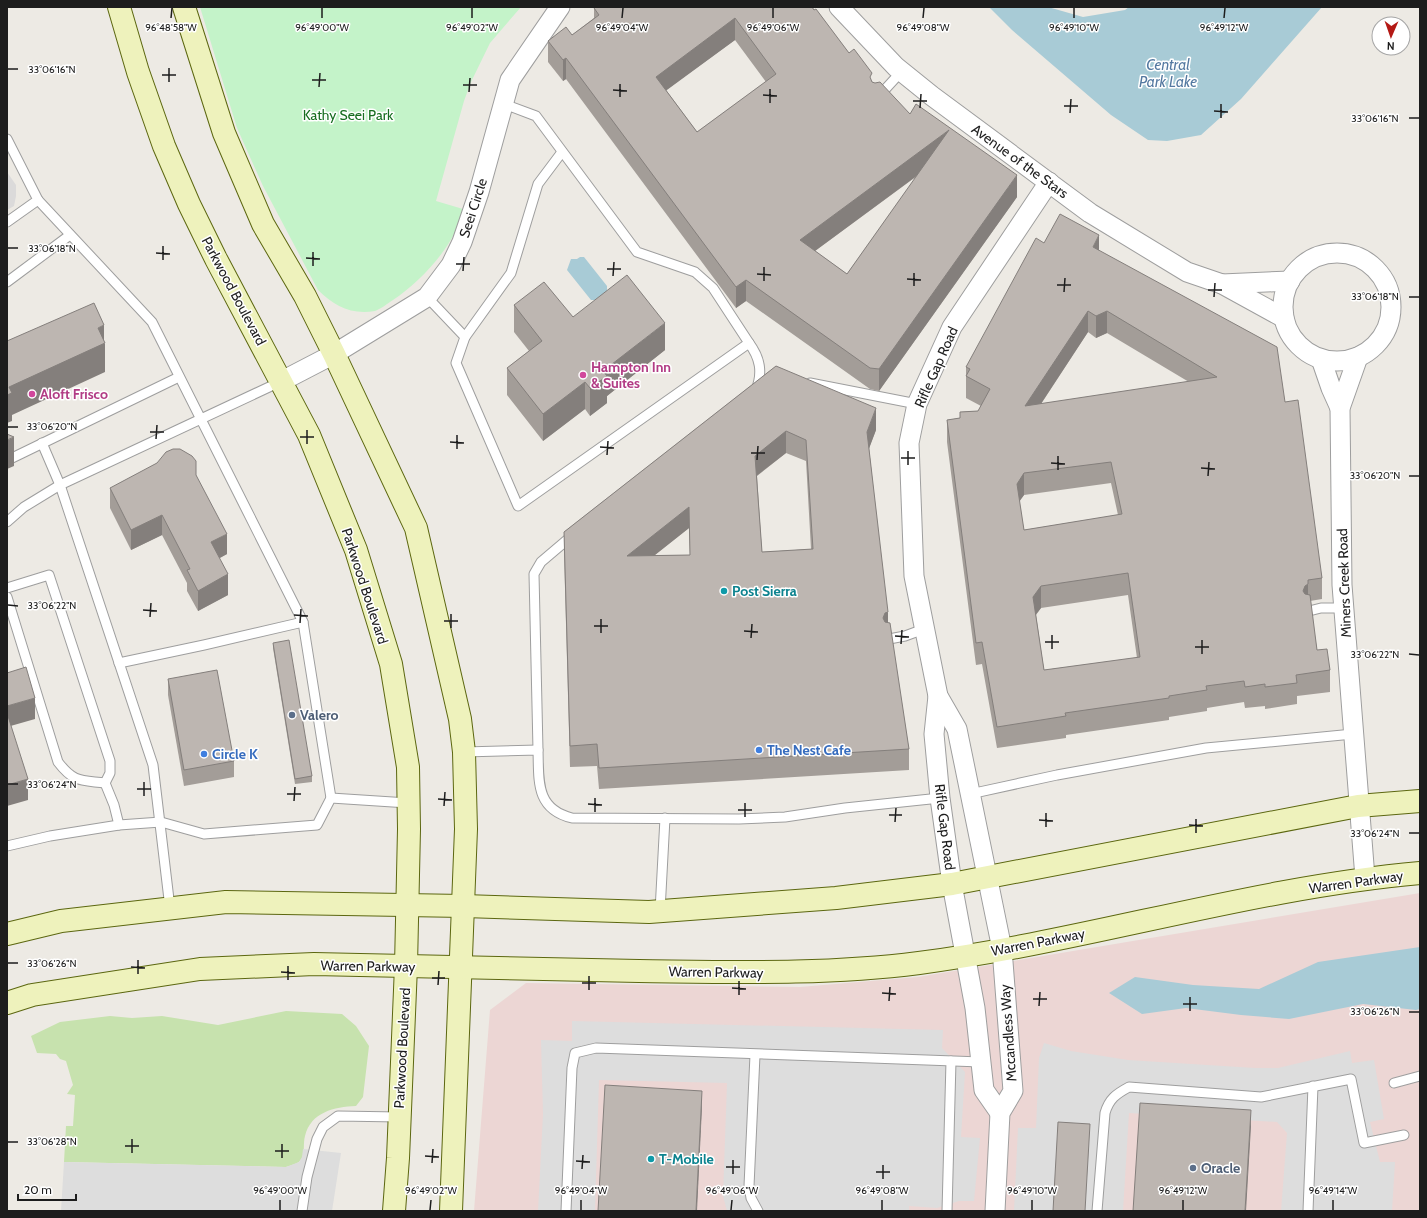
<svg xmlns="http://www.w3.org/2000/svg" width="1427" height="1218" font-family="Cabin,sans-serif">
<rect width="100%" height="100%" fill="#edeae4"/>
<path fill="#dbdada" d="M7,172L16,185V196L14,206L7,210Z"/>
<path fill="#ecd6d4" d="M1420,893V1211H474L490,1010L526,983L800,987L918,977Z"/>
<path fill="#c7e2ae" d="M286,1011L342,1014L356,1026L369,1046L363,1097L356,1106C334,1107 311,1112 305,1136C303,1143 305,1151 302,1158C299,1164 292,1165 286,1167L64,1162L66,1126H73L75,1095L67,1094L73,1085L66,1061L60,1059L56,1054L37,1053L31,1036L60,1022L110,1016L132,1018L162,1016L218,1025Z"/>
<path fill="#c4f3c9" d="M200,7H521L490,43L471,82L464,101L436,201L463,209C460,217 458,225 455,232C443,257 416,285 393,300C388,303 381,309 375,311C351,315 334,306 318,290L263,186L237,128Z"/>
<g fill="#ddd">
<path d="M572,1021L943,1030L942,1048L965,1072L961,1137L980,1138L974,1201H959L937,1208L909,1206V1211H727L723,1196L727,1083L599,1080L595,1211H538L543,1114L541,1040L572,1041Z"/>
<path d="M1044,1043L1071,1051L1128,1060L1255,1068H1278L1350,1051L1352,1063L1374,1060L1384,1119L1370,1122L1380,1162H1395L1392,1211H1281L1287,1133L1277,1122L1129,1113L1123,1211H1014L1018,1128H1036L1039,1058Z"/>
<path d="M303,1149L341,1153L332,1211H61L64,1162L286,1167L299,1162L302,1157Z"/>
</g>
<g fill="#a8cbd6">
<path d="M989,7H1048L1083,17L1125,10L1129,7H1322L1241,99L1201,135L1167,141L1148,140L1111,115L1012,30Z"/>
<path d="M580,257H584L607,286V292L595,300H591L567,270L571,259H577Z"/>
<path d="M1420,947V1009L1416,1010L1363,1004L1289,1019L1241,1015L1186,1008L1142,1014L1109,993L1135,977L1193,985L1259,989L1318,962Z"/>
</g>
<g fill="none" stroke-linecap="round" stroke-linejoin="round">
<g stroke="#9e9e9e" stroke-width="11">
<g id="lane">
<path d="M878,97L901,72"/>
<path d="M7,139L38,200L7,222"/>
<path d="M38,200L152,322L303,622L331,798"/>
<path d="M7,282L70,235"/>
<path d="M427,297L465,337L456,363L518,506L749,343L713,288L695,272L637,252L536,116L504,104"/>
<path d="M465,337L511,273L538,184L562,152"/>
<path d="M749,343C760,358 763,372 756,390"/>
<path d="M810,383L917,404"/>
<path d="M42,443L60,485L153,765L170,908"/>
<path d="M10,459L179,377"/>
<path d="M7,522L24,507L60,485L282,381"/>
<path d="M7,588L49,575L110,761V773L105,783L114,805L119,825"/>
<path d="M7,597L58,762C74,783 81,780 105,783"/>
<path d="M1309,611L1321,608H1344"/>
<path d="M889,639L905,636L924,629"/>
<path d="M119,663L204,645L303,622"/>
<path d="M538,750L534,574L541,562L574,534"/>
<path d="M464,752L538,750C539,780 535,809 572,818L739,819L785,817L845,808L940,798"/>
<path d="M970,794L1057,775L1206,748L1353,734"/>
<path d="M7,846L50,836L119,825L161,822L204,834L317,825L331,798L408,803"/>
<path d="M660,911L665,818"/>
<path d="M755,1055L749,1186L751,1198L758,1211"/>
<path d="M1394,1083L1420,1076"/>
<path d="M302,1211L307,1177L317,1139L323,1127L338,1116L399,1117"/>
<path d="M566,1211L572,1068L575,1053L596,1048L981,1062"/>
<path d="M947,1211L951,1061"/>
<path d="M1097,1211L1105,1113C1109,1099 1116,1094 1129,1087L1261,1097L1351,1079L1364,1143L1404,1135"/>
<path d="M1308,1211L1313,1086"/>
</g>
</g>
<g stroke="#9e9e9e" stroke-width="21">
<g id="street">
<path d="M839,7L896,67L932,96L1090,213L1187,272L1222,284L1284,318"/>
<circle cx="1337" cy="307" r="54"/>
<path d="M1222,284L1290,281"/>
<path d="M1358,357L1340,408L1342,585L1365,878"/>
<path d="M1321,359L1331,388L1340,408"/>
<path d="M282,381L334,354L427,297L451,265L462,242L479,192L510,80L560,7"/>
<path d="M938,696L957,729L1002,949L1013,1091L1000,1113L995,1211"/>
<path d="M1000,1113L984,1090L975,1008L952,884L940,798L934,734L938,696L914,576L909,443L917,404L952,327L1049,182"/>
</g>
</g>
<g stroke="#5c6710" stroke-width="24">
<g id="secondary">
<path d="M119,7L138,72L164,146L189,204L216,259L309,435L356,550L391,664L408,767L409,829L406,966L398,1158L394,1211"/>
<path d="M184,7L224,133L263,224L305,296L334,354L416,528L460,719L464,752L466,829L451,1211"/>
<path d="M7,934L61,921L226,902L464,906L649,912L836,898L952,884L1358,806L1420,801"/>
<path d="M7,1003L32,995L200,969L314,964C423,966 531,969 639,971C732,972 826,975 919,963C1087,941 1251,888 1420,873"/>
</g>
</g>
<use href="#lane" stroke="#fff" stroke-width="9"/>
<use href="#street" stroke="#fff" stroke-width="19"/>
<use href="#secondary" stroke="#eef2bc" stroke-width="22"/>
</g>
<g fill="#a39d98" fill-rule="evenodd">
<path d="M812,7L872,82L910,114L1017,197L879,391L870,389L746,301L736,308L566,79L563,81L548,62V41L572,35L594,18V8ZM735,40L766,82L697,132L666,90ZM917,176L847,274L815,251Z"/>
<path d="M1044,243L1099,251L1285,402L1322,578V599L1310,601L1317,650L1330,670V692L1297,696V704L1265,709V706L1245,708L1244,702L1207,708V711L1169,717V720L1066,735V738L997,748L982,664L976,665L947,442V420L960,418V412L978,411L981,406L966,398V367ZM1088,332L1096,338L1107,333L1189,382L1041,404ZM1111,483L1118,515L1024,530L1019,501L1024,495ZM1128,595L1137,658L1044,670L1036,615L1041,608Z"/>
<path d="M514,305L573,317L665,350L607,396V403L590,416L585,409L543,441L507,395V368L529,351L514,332Z"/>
<path d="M776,366L876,430L869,448L888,623L909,749V770L599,789L597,766L570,767L564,553V532ZM786,453L806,461L811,549L762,552L757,476ZM689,528L690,555H655Z"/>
<path d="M196,475L227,554L219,558L228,595L198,611L187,591V583L162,535L131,550L110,508V488Z"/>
<path d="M273,643L312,776V782L295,784L273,648Z"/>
<path d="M168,679L234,761V777L184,786L168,695Z"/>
</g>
<g fill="#847f7c">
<path d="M735,18V40L656,98V77Z"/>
<path d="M566,58V79L563,81V60Z"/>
<path d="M949,130V152L800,262V240Z"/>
<path d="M1017,175V197L879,391V369Z"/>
<path d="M1099,235V257L1093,247Z"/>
<path d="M746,280V301L736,308V287Z"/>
<path d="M1088,311V332L1025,428V406Z"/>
<path d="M1107,311V333L1096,338V316Z"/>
<path d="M665,323V350L607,396V403L590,416V388L603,371Z"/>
<path d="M104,325V344L105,343V372L12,415V421L7,423V395L9,387L98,328Z"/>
<path d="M585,382V409L543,441V414Z"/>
<path d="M876,408V430L867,454V432Z"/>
<path d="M8,425V440L14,437V466L7,469V426Z"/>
<path d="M786,431V453L755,477V456Z"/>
<path d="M1024,473V495L1017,505V484Z"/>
<path d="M689,507V528L627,577V556Z"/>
<path d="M162,515V535L131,550V530Z"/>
<path d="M227,534V554L211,563V542Z"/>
<path d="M228,574V595L198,611V591Z"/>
<path d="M1308,584V605L1303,591L1305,586Z"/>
<path d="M1041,586V608L1033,618V597Z"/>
<path d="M888,612V633L883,618L885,613Z"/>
<path d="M35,698V719L7,727V706Z"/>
<path d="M28,779V800L7,806V785Z"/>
<path d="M702,1091V1107L697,1211H696Z"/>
<path d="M1251,1110V1126L1246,1211H1245Z"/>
</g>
<g fill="#bdb6b1" stroke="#847f7c" fill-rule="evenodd">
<path d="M595,7H812L814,10L816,9L849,53L854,49L872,73L870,77L872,82L875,83L880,82L910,114L916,104L1017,175L879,369L870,368L746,280L736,287L566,58L563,60L548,41L566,27L572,35L599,15L594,8ZM735,18L776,74L697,132L656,77ZM949,130L847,274L800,240Z"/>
<path d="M1060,214L1099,235L1093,247L1277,347L1285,402L1298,400L1322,578L1308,580V584L1305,586L1303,591L1305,594L1310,595L1317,650L1327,649L1330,670L1296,675L1297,683L1265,687V684L1245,687L1244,681L1206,686L1207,690L1169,696V698L1065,713L1066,716L997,727L982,642L976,643L947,420L960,418V412L978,411L990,389L966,376L970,369L966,367L1036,238L1044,243ZM1088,311L1096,316L1107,311L1217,377L1025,406ZM1111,462L1122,514L1024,530L1017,484L1024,473ZM1128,573L1140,657L1044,670L1033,597L1041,586Z"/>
<path d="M627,275L665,323L603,371L607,376L590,388L585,382L543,414L507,368L542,341L514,305L544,282L573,317Z"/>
<path d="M94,303L104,325L98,328L105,343L9,387L12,393L7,395V341Z"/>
<path d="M776,366L876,408L867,432L888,612L885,613L883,618L885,622L890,623L909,749L599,768L597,744L570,746L564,532ZM786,431L806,440L813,549L762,552L755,456ZM689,507L690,555L627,556Z"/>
<path d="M7,434L14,437L7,440Z"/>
<path d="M173,449H180L192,456L196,461V475L227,534L211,542L228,574L198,591L187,570L190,569L162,515L131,530L110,488L157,463L166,452Z"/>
<path d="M289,640L312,776L295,779L273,643Z"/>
<path d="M26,667L35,698L7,706V673Z"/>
<path d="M217,670L234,761L184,770L168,679Z"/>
<path d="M7,713L28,779L7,785Z"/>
<path d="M605,1085L702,1091L696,1211H598Z"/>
<path d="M1140,1103L1251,1110L1245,1211H1133Z"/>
<path d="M1058,1122L1090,1124L1085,1211H1053Z"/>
</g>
<path fill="none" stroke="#1d1d1d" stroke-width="1.5" d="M171,18L172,8M322,18V8M472,18V8M622,18L623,8M773,18V8M923,18L924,8M1074,18V8M1224,18L1225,8M8,69H18M162,75H176M312,80H326M169,82V68M463,85H477M319,87L320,73M613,90L627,91M469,92L470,78M763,95L777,96M620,97V84M913,101H927M770,103V89M1064,106H1078M920,108L921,94M1214,111L1228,112M1070,113L1071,99M1221,118V104M1409,118H1419M8,248H18M156,253L170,254M306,258L320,259M163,260V246M456,264H470M313,266V252M607,269H621M463,271L464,257M757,274L771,275M613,276L614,262M907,279L921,280M764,281V267M1057,285H1071M914,286V273M1208,290H1222M1064,292L1065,278M1214,297L1215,283M1409,297H1419M8,427H18M150,432H164M300,437H314M156,439L157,425M450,442L464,443M307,444V430M600,447L614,448M457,449V435M751,453H765M607,455L608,441M901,458H915M757,460L758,446M1051,463L1065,464M908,465V451M1201,468L1215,469M1058,470V456M1208,476L1209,462M1409,476H1419M8,605L18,606M143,610L157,611M294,615L308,616M150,617L151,603M444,621H458M300,623L301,609M594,626H608M451,628V614M744,631L758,632M601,633V619M895,636L909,637M751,638L752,624M1045,642H1059M901,644L902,630M1195,647H1209M1052,649V635M1202,654V640M1409,654L1419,655M8,784H18M137,789H151M287,794H301M144,796V782M438,799L452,800M294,801L295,787M588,804L602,805M444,806L445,792M738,810H752M595,812V798M889,815H902M745,817V803M1039,820L1053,821M895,822L896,808M1189,825L1203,826M1046,827V813M1196,833V819M1409,833H1419M8,963H18M131,967L145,968M281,972L295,973M138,974V960M432,978H445M288,980V966M582,983H596M438,985L439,971M732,988L746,989M589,990V976M882,993L896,994M739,995V981M1033,999H1047M889,1001L890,987M1183,1004H1197M1039,1006L1040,992M1190,1011V997M1409,1012H1419M8,1142H18M125,1146H139M275,1151H289M132,1153V1139M425,1156L439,1157M282,1158V1144M576,1161L590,1162M432,1163L433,1149M726,1167H740M582,1169L583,1155M876,1172H890M733,1174V1160M883,1179V1165M280,1210V1200M430,1210L431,1200M581,1210V1200M731,1210L732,1200M882,1210V1200M1032,1210V1200M1183,1210V1200M1333,1210V1200"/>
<g fill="#d1479c" stroke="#fff" stroke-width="1.5">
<circle cx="583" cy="375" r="4"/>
<circle cx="32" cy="394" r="4"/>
</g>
<g fill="#0f9aa8" stroke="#fff" stroke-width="1.5">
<circle cx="724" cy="591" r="4"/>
<circle cx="651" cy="1159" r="4"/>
</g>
<g fill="#5c6f8a" stroke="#fff" stroke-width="1.5">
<circle cx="292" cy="715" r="4"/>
<circle cx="1193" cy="1168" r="4"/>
</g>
<g fill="#3f7fe0" stroke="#fff" stroke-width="1.5">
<circle cx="759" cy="750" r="4"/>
<circle cx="204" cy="754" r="4"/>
</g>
<g text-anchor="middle" stroke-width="3" stroke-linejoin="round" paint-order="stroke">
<g font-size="14" fill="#176e20" stroke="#fff">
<text x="348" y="120">Kathy Seei Park</text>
</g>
<g font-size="14" fill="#1d1d1d" stroke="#fff">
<text transform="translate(1020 161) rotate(36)" y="5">Avenue of the Stars</text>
<text transform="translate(473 208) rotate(-72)" y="5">Seei Circle</text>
<text transform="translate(234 291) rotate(62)" y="5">Parkwood Boulevard</text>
<text transform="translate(936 367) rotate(-66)" y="5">Rifle Gap Road</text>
<text transform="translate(1344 583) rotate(-92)" y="5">Miners Creek Road</text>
<text transform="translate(365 586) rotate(72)" y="5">Parkwood Boulevard</text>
<text transform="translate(945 827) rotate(83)" y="5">Rifle Gap Road</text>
<text transform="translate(1356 882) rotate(-8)" y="5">Warren Parkway</text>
<text transform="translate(1038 942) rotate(-11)" y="5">Warren Parkway</text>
<text transform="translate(368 966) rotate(1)" y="5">Warren Parkway</text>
<text transform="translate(716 972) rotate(1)" y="5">Warren Parkway</text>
<text transform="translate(1008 1033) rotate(-94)" y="5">Mccandless Way</text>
<text transform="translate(402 1048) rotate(-87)" y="5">Parkwood Boulevard</text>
</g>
<g font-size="14" font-weight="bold" fill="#b23c85" stroke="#fff" text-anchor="start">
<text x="591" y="372">Hampton Inn<tspan x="591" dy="16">&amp; Suites</tspan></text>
<text x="40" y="399">Aloft Frisco</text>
</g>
<g font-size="14" font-weight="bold" fill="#0d838f" stroke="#fff" text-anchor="start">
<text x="732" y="596">Post Sierra</text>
<text x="659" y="1164">T-Mobile</text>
</g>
<g font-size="14" font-weight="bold" fill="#4e5e75" stroke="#fff" text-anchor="start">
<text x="300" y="720">Valero</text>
<text x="1201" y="1173">Oracle</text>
</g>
<g font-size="14" font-weight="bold" fill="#366cbe" stroke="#fff" text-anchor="start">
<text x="767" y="755">The Nest Cafe</text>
<text x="212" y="759">Circle K</text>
</g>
<g font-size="15" font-style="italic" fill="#5479a1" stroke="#fff">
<text x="1168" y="70">Central<tspan x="1168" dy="17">Park Lake</tspan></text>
</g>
</g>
<g font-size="10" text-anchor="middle" fill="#1d1d1d" stroke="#fff" stroke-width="3" stroke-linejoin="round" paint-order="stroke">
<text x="171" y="31">96°48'58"W</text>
<text x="322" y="31">96°49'00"W</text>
<text x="472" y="31">96°49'02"W</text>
<text x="622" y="31">96°49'04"W</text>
<text x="773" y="31">96°49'06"W</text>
<text x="923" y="31">96°49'08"W</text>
<text x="1074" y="31">96°49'10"W</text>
<text x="1224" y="31">96°49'12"W</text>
<text x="52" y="73">33°06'16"N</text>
<text x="1375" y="122">33°06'16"N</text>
<text x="52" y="252">33°06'18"N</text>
<text x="1375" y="300">33°06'18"N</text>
<text x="52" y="430">33°06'20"N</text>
<text x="1375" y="479">33°06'20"N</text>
<text x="52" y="609">33°06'22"N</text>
<text x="1375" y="658">33°06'22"N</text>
<text x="52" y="788">33°06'24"N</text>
<text x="1375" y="837">33°06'24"N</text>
<text x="52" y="967">33°06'26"N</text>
<text x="1375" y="1015">33°06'26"N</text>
<text x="52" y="1145">33°06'28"N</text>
<text x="280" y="1194">96°49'00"W</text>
<text x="431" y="1194">96°49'02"W</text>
<text x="581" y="1194">96°49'04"W</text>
<text x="732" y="1194">96°49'06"W</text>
<text x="882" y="1194">96°49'08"W</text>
<text x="1032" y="1194">96°49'10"W</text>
<text x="1183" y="1194">96°49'12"W</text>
<text x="1333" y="1194">96°49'14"W</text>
</g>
<rect width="1427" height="1218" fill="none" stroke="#1d1d1d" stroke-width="16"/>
<g transform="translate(1391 36) rotate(182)"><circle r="19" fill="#ffffff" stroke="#a5a5a5"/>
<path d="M0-3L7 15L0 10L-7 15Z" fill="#b41915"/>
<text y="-6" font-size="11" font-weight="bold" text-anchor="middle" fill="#1d1d1d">N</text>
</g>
<path d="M18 1194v6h58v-6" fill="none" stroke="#1d1d1d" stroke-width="2"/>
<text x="24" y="1194" font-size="12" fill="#1d1d1d" stroke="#ffffff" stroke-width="3" paint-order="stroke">20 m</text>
</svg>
